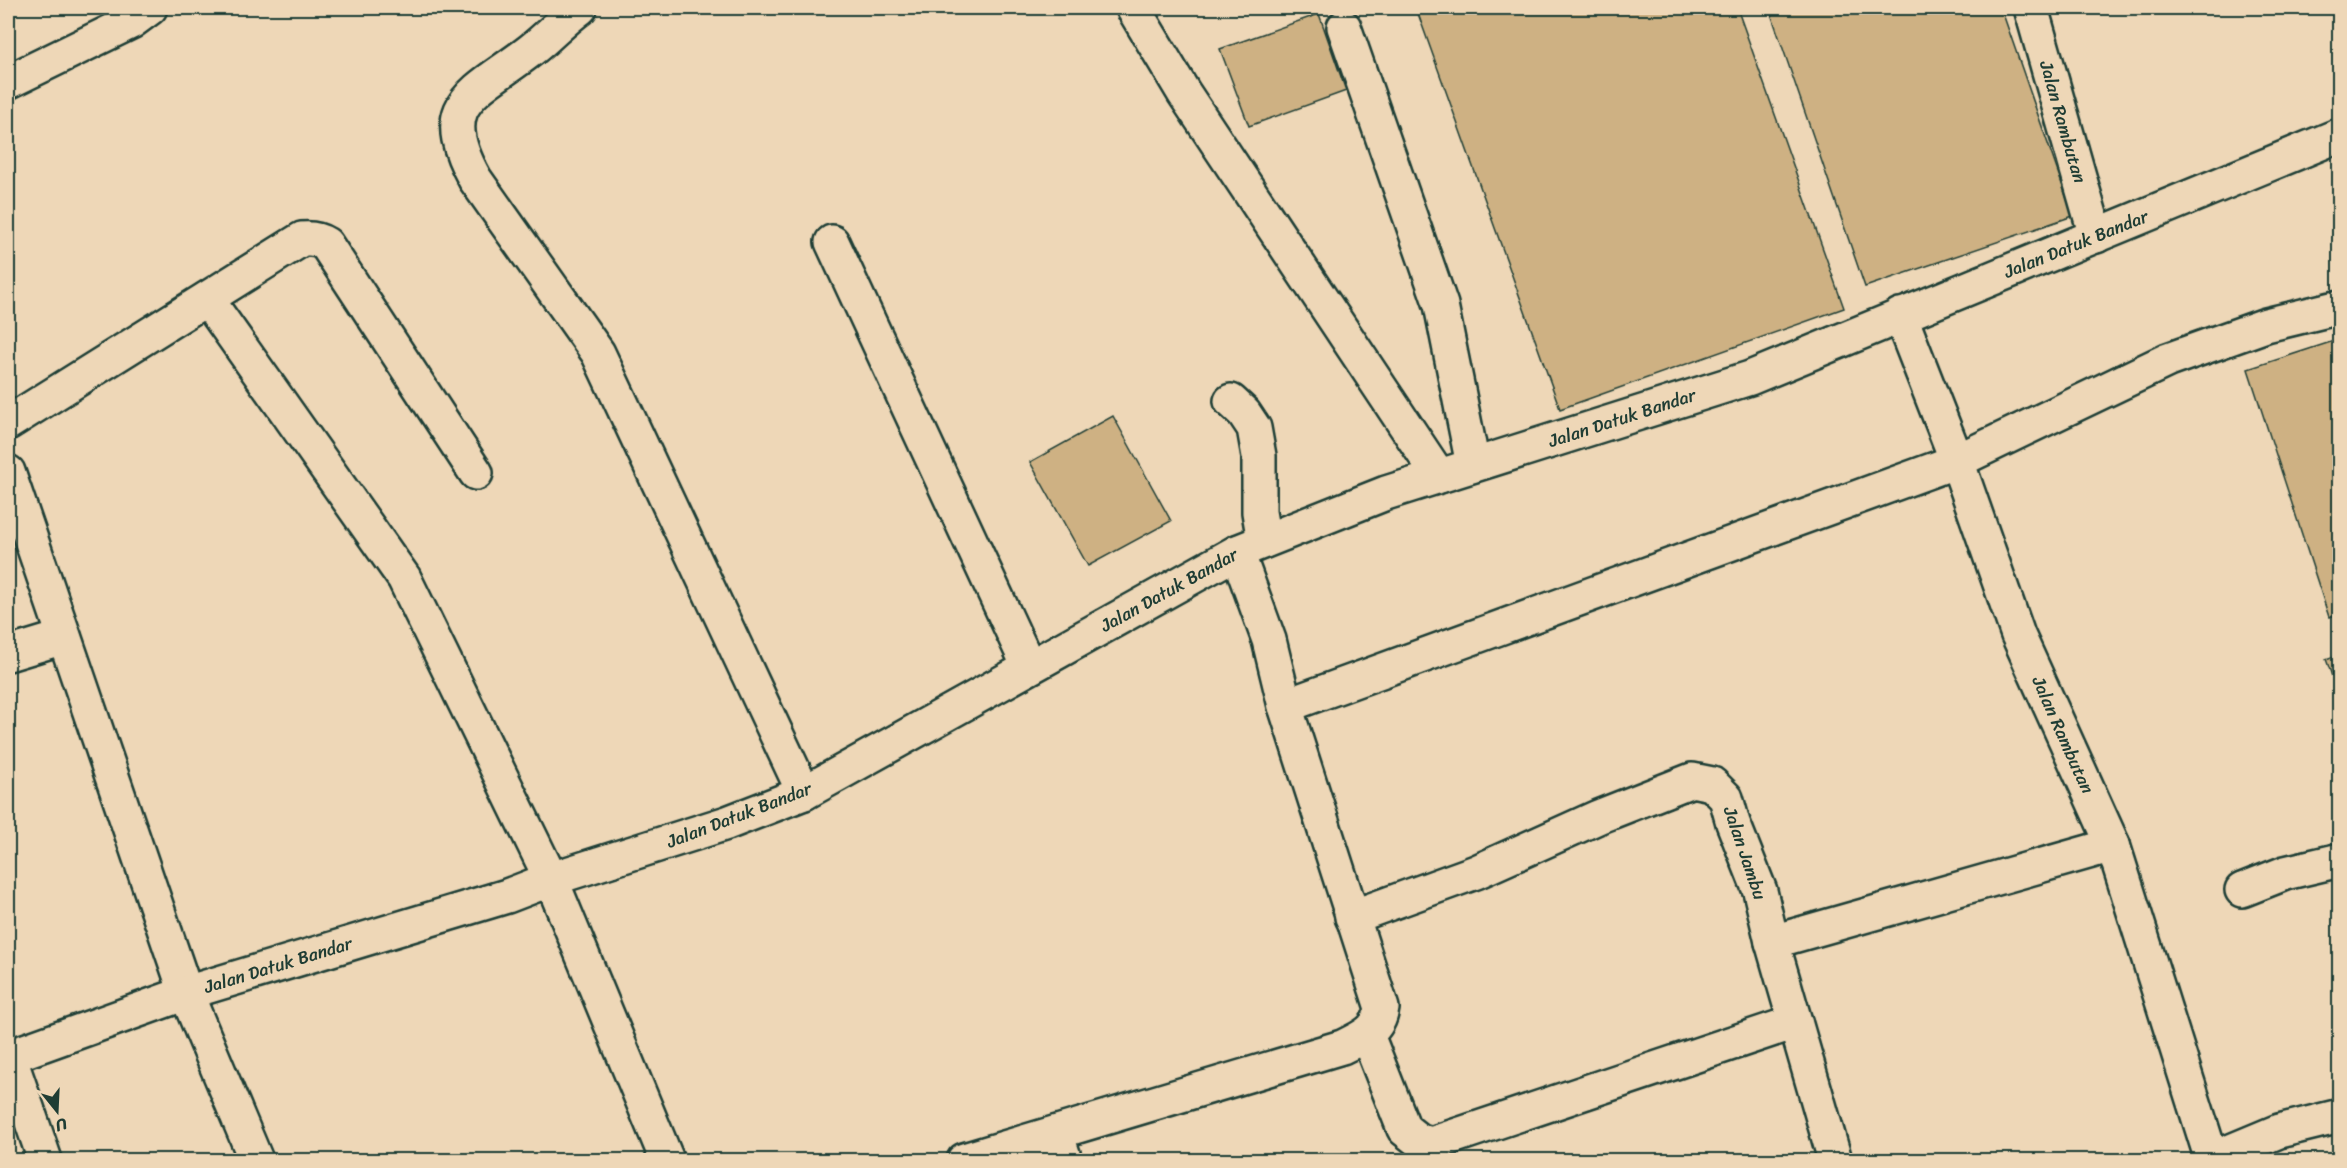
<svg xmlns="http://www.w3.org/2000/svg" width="2347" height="1168" font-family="Sriracha,sans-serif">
<rect width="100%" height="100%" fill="#eed7b7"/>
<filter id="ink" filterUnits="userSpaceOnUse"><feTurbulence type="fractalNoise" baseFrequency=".0167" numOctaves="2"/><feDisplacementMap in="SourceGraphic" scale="12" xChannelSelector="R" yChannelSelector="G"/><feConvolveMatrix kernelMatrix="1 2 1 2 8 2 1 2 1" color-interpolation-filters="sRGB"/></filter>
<g filter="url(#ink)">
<g fill="#ceb183" stroke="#1f3d34" stroke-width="1.5">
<path d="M1416,8H1737L1844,308L1560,409Z"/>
<path d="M1769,8H2001L2073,216L1865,287Z"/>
<path d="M1319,14L1346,91L1249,126L1220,49Z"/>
<path d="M2340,339V614L2329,617L2248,369Z"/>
<path d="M1113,416L1171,521L1088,566L1030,462Z"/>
<path d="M2340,654V699L2326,659Z"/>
</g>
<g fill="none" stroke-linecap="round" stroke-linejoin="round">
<g stroke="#1f3d34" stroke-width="38">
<g id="minor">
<path d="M580,8C562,21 548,37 531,50C476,93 432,101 475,179L598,353L804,793"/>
<path d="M1133,8L1184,93L1439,476"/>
<path d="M2031,8L2096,236"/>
<path d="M1344,27L1441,305L1473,465"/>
<path d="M8,82L131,22L150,8"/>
<path d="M832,242L1029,667"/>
<path d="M207,299L404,578L551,879L667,1160"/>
<path d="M1900,315L1957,461L2018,635L2113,845L2212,1160"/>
<path d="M1231,401L1244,413L1254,428L1259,456V512L1264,541"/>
<path d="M8,423L302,239C311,238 318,239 326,244L476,473"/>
<path d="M8,472L186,993L256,1160"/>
<path d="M8,654L64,637"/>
<path d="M1285,706L1957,461L2168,360L2266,325L2340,307"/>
<path d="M2242,890L2285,873L2340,860"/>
<path d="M1352,917L1476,872L1598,817L1692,780L1712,784L1726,798L1733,823L1760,891L1772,942L1835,1160"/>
<path d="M1772,942L2113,845"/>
<path d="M1367,1035L1404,1129L1418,1140L1431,1144L1795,1022"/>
<path d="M8,1053L45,1160"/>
<path d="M8,1057L186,993L507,896L551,879L727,823L804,793L1237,552L1386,493L1750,378L2340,135"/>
<path d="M1056,1133L1065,1160"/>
<path d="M2212,1159L2279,1131L2340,1116"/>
<path d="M964,1160L1342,1047C1361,1038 1379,1031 1382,1008L1285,706L1269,640L1237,552"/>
</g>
</g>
<use href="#minor" stroke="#eed7b7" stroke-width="33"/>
</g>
</g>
<g text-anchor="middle" stroke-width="6" stroke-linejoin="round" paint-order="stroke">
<g font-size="18" fill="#1f3d34" stroke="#eed7b7">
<text transform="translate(2063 122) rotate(74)" y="6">Jalan Rambutan</text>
<text transform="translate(2076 244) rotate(-22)" y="6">Jalan Datuk Bandar</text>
<text transform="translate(1622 418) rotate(-18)" y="6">Jalan Datuk Bandar</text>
<text transform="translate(1169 590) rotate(-29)" y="6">Jalan Datuk Bandar</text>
<text transform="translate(2063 735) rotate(66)" y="6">Jalan Rambutan</text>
<text transform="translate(739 815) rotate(-21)" y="6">Jalan Datuk Bandar</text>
<text transform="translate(1745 853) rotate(71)" y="6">Jalan Jambu</text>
<text transform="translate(278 965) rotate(-17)" y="6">Jalan Datuk Bandar</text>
</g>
</g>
<rect width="2347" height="1168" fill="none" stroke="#eed7b7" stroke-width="30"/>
<rect x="15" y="15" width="2317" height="1138" fill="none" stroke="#1f3d34" stroke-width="2" filter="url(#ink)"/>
<g transform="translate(57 1111) rotate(162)" stroke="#eed7b7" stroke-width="4.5" paint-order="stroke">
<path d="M0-4.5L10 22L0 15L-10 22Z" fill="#1f3d34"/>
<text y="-9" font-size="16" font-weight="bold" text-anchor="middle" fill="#1f3d34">U</text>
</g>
</svg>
